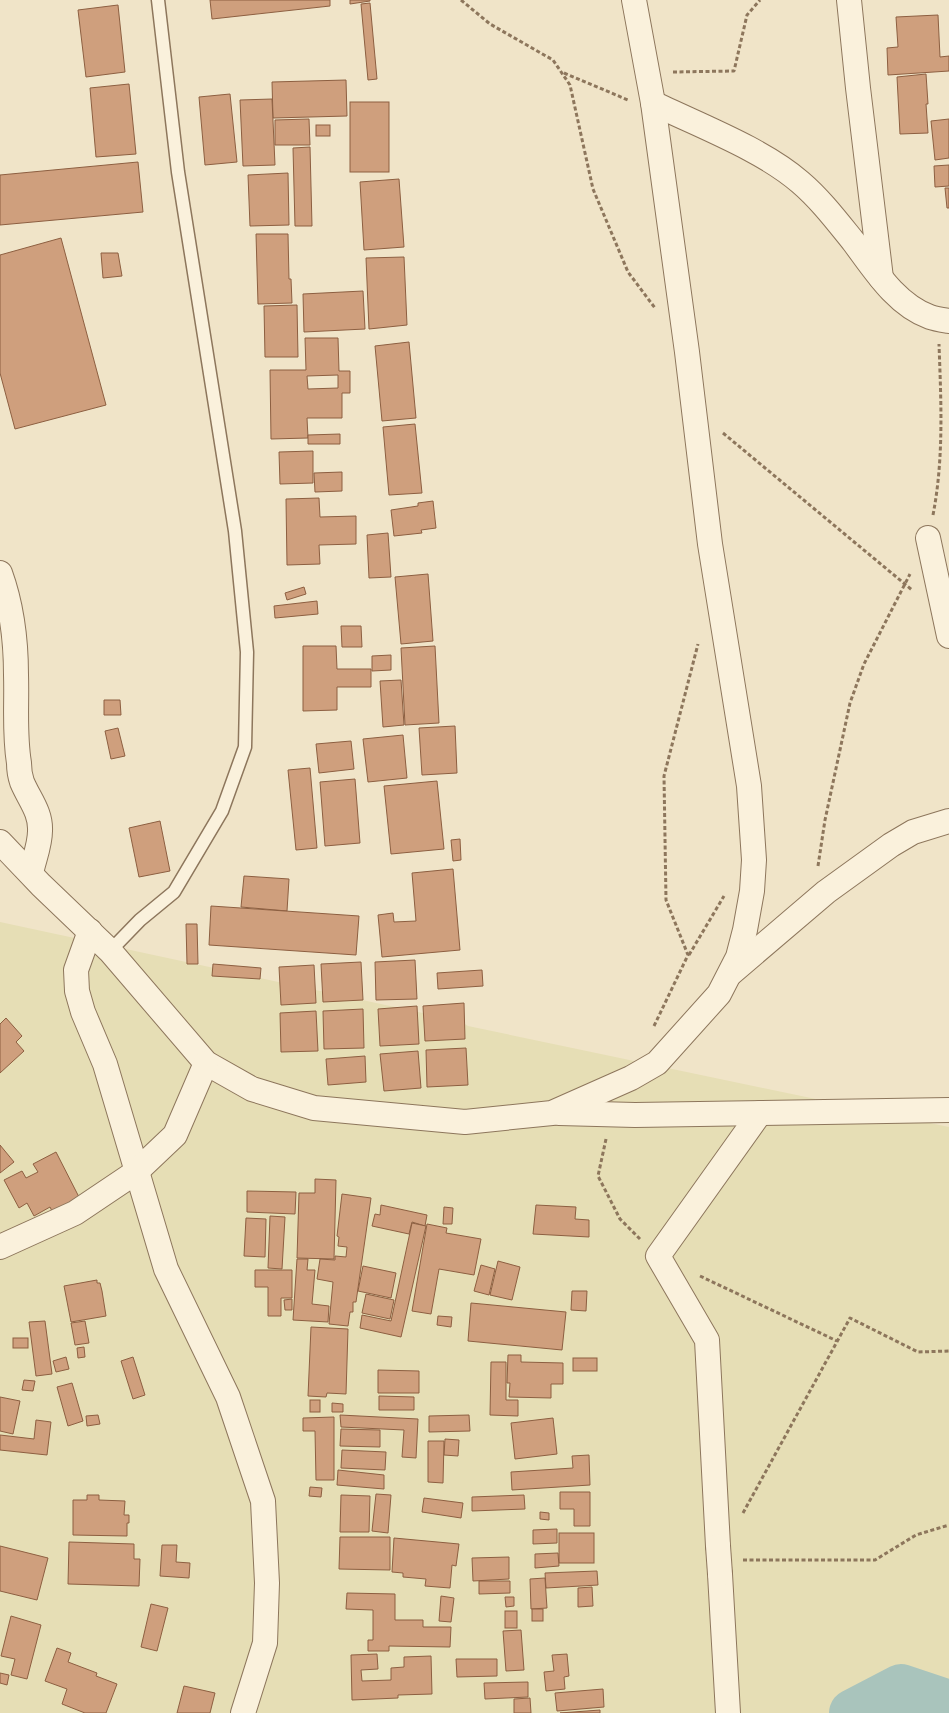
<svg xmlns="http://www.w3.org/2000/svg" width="949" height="1713" font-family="'Playfair Display',serif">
<rect width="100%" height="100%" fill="#f0e4c8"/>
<path fill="#e6deb5" d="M0,922L460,1021L468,1026L949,1127V1713H0Z"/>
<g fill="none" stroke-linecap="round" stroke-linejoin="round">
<path stroke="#a9c4bc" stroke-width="48" d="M853,1713L901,1688L949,1704"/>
</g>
<g fill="#cf9f7d" stroke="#8d5f41" fill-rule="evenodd">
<path d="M210,0H330V6L212,19Z"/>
<path d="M350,0H370V1L350,4Z"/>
<path d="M370,3L377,79L368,80L361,4Z"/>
<path d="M118,5L125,72L86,77L78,10Z"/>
<path d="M938,15L940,57L949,56V71L888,75L887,48L898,47L896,17Z"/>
<path d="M926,74L928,104H926L928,133L900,134L897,77Z"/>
<path d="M346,80L347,116L273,118L272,82Z"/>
<path d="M129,84L136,154L96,157L90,88Z"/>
<path d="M230,94L237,162L205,165L199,97Z"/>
<path d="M272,99L275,165L243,166L240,100Z"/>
<rect x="350" y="102" width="39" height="70"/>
<path d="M309,119L310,145H275V120Z"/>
<path d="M949,119V158L935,160L931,121Z"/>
<rect x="316" y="125" width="14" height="11"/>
<path d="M310,147L312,226H295L293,148Z"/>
<path d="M138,162L143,212L0,225V175Z"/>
<path d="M949,165V186L935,187L934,166Z"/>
<path d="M288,173L289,225L250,226L248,175Z"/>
<path d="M399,179L404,247L364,250L360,182Z"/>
<path d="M945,188H949V208H947Z"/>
<path d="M256,234H288L289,279H291L292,303L258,304Z"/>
<path d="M61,238L106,405L15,429L0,373V255Z"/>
<path d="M101,253H118L122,276L103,278Z"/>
<path d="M404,257L407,325L369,329L366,258Z"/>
<path d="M363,291L365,329L304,332L303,294Z"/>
<path d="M297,305L298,357H265L264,306Z"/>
<path d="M305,338H338L339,371H350V393H342V418H307L308,438L271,439L270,370H306ZM338,375V388L308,389L307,376Z"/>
<path d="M409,342L416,418L382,421L375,346Z"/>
<path d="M415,424L422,493L389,495L383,427Z"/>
<path d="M340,434V444H308V435Z"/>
<path d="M313,451V483L280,484L279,452Z"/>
<path d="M342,472V491L315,492L314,473Z"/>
<path d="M319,498L320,517L356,516V544L319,545L320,564L287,565L286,499Z"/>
<path d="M433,501L436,528L421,530L422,533L394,536L391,510L418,506V503Z"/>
<path d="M388,533L391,577L369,578L367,535Z"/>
<path d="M428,574L433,641L401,644L395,577Z"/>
<path d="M304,587L306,594L287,600L285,593Z"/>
<path d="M317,601L318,614L275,618L274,606Z"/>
<path d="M341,626H361L362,647H342Z"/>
<path d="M303,646H336L337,669H371V687H337V710L303,711Z"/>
<path d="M435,646L439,723L405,725L401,648Z"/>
<path d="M391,655V670L372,671V656Z"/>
<path d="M401,680L404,725L383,727L380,681Z"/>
<path d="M104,700H120L121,715H104Z"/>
<path d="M455,726L457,773L422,775L419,728Z"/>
<path d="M118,728L125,756L111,759L105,731Z"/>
<path d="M403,735L407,778L368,782L363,739Z"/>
<path d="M351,741L354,769L319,773L316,744Z"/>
<path d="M310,768L317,848L296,850L288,770Z"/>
<path d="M355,779L360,843L325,846L320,782Z"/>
<path d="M437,781L444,849L391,854L384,786Z"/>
<path d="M160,821L170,871L139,877L129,828Z"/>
<path d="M460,839L461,860L453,861L451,840Z"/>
<path d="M453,869L460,950L382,957L378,915L393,913L394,922L416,921L412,873Z"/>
<path d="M244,876L289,879L287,911L241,907Z"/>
<path d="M211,906L359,916L356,955L209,945Z"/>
<path d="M186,924H197L198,964H187Z"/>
<path d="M415,960L417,999L376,1000L375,962Z"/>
<path d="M361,962L363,1000L323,1002L321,964Z"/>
<path d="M213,964L261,968L260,979L212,976Z"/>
<path d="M314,965L316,1003L281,1005L279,967Z"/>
<path d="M482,970L483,986L438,989L437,973Z"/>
<path d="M464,1003L465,1039L425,1041L423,1006Z"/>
<path d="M417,1006L419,1044L380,1046L378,1009Z"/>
<path d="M363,1009L364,1048L324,1049L323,1011Z"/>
<path d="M316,1011L318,1051L281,1052L280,1013Z"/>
<path d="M6,1018L22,1036L16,1042L24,1051L0,1073V1024Z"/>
<path d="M466,1048L468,1085L427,1087L426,1050Z"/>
<path d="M418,1051L421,1088L384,1091L380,1054Z"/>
<path d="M365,1056L366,1082L328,1085L326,1059Z"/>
<path d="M0,1145L14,1162L0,1173Z"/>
<path d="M56,1152L80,1199L53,1213L50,1207L34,1216L27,1203L19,1208L4,1180L22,1171L26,1178L38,1172L33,1164Z"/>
<path d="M315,1179L336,1180L334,1259L297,1258L299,1193H315Z"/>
<path d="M247,1191L296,1192L295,1214L247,1212Z"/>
<path d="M342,1194L371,1198L356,1302H353V1312H350L348,1326L329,1324L333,1282L317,1279L320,1259L335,1260V1256L346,1257L347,1247L338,1246L339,1237L337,1236Z"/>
<path d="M381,1205L427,1215L425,1226L412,1222L409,1234L372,1226L375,1214L380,1215Z"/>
<path d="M536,1205L576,1207L575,1219L589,1220V1237L533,1234Z"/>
<path d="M444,1207L453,1208L452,1224H443Z"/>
<path d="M270,1216L285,1217L282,1269L268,1268Z"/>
<path d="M246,1218L266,1219L265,1257L244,1256Z"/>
<path d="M412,1223L426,1226L401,1337L360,1328L362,1315L391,1321Z"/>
<path d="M427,1224L447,1228L446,1233L481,1239L474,1275L439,1269L431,1314L412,1311Z"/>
<path d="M297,1259H308L307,1270H315L312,1304L329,1306L328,1322L293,1320Z"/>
<path d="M498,1261L520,1267L512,1300L490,1295Z"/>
<path d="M481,1265L495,1269L489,1295L474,1291Z"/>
<path d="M363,1266L396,1273L391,1298L358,1291Z"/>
<path d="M255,1270H292V1298H281V1316H268V1287H255Z"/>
<path d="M97,1280V1283H100L102,1291L106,1316L71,1322L64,1286Z"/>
<path d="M572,1291H587L586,1311L571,1310Z"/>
<path d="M366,1294L394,1300L390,1319L362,1313Z"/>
<path d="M292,1299V1310H285L284,1300Z"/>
<path d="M471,1303L566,1312L562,1350L468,1341Z"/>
<path d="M438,1316L452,1317L451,1327L437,1325Z"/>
<path d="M45,1321L52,1374L36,1376L29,1322Z"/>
<path d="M85,1321L89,1343L75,1345L71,1323Z"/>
<path d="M311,1327L348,1329L346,1394L327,1393L326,1397L308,1396Z"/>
<rect x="13" y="1338" width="15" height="10"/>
<path d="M84,1347L85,1357L78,1358L77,1348Z"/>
<path d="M508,1355H521V1362L563,1363V1384H551V1398L509,1397L510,1383H507Z"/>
<path d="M66,1357L69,1369L56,1372L53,1361Z"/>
<path d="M133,1357L145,1395L133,1399L121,1361Z"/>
<rect x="573" y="1358" width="24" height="13"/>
<path d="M491,1362H506V1400H518V1416L490,1415Z"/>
<path d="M378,1370L419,1371V1393H378Z"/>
<path d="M24,1380L35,1381L33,1391L22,1390Z"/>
<path d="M72,1383L83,1421L68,1426L57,1387Z"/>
<path d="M379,1396L414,1397V1410H379Z"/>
<path d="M0,1397L20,1401L13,1434L0,1431Z"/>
<rect x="310" y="1400" width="10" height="12"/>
<path d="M332,1403L343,1404V1412H332Z"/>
<path d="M98,1415L100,1424L87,1426L86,1416Z"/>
<path d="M340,1415L418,1419L416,1458L402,1457L404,1430L341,1427Z"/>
<path d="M469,1415L470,1431L429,1432V1416Z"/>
<path d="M334,1417V1480H316L315,1431H303V1418Z"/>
<path d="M553,1418L557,1454L515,1459L511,1423Z"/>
<path d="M36,1420L51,1422L47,1455L0,1450V1435L34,1439Z"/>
<path d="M341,1429L380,1430V1447L340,1446Z"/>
<path d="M445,1439L459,1440L458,1456L444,1455Z"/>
<path d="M428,1441H444L443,1483L428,1482Z"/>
<path d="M342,1450L386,1452L385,1470L341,1468Z"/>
<path d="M589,1455L590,1485L512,1490L511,1472L573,1468L572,1456Z"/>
<path d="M338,1470L384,1475V1489L337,1485Z"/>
<path d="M310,1487L322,1488L321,1497L309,1496Z"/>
<path d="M560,1492H590V1526H574V1509H560Z"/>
<path d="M376,1494L391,1495L388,1533L372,1531Z"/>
<path d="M87,1495H99V1500L125,1501L124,1515H129V1523H127V1536L73,1535V1500H87Z"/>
<path d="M341,1495L370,1496L369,1532H340Z"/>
<path d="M524,1495L525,1509L472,1511V1497Z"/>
<path d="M424,1498L463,1503L461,1518L422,1512Z"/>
<path d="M540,1512L549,1513V1520L540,1519Z"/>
<path d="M557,1529V1543L533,1544V1530Z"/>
<rect x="559" y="1533" width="35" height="30"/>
<path d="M340,1537H390V1570L339,1569Z"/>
<path d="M394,1538L459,1544L456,1566L452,1565L450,1588L425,1586L426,1579L403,1577V1573L392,1572Z"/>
<path d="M69,1542L134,1544V1559H140L139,1586L68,1584Z"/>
<path d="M162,1545H177L176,1562L190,1563L189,1578L160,1576Z"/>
<path d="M0,1546L48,1558L37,1600L0,1591Z"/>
<path d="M558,1553L559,1566L535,1568V1554Z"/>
<path d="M509,1557V1579L473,1581L472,1558Z"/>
<path d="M597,1571L598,1585L546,1588L545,1573Z"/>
<path d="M545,1578L547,1608L531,1609L530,1579Z"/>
<path d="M479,1581H510V1593L479,1594Z"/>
<path d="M592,1587L593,1606L578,1607V1588Z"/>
<path d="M347,1593L395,1594V1620H423V1627H451L450,1647L389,1646V1651H368V1640H373V1610L346,1609Z"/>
<path d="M441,1596L454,1598L451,1622L439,1621Z"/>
<path d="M505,1597H514V1606L506,1607Z"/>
<path d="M151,1604L168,1608L157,1651L141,1647Z"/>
<rect x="532" y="1609" width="11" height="12"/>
<rect x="505" y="1611" width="12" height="17"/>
<path d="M11,1616L41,1625L27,1679L11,1675L15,1659L1,1656Z"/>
<path d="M521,1630L524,1670L506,1671L503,1631Z"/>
<path d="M57,1648L71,1653L68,1662L97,1673L96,1676L117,1684L106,1713H85L62,1704L67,1689L45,1681Z"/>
<path d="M377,1654L378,1669L361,1670L362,1681L391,1680V1668L404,1667V1657L431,1656L432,1694L398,1695V1698L352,1700L351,1655Z"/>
<path d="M567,1654L569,1676L564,1677L565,1689L546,1691L544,1672L554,1671L552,1655Z"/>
<path d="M456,1659H497V1676L457,1677Z"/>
<path d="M0,1673L9,1675L7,1685L0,1683Z"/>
<path d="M528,1682V1697L485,1699L484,1683Z"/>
<path d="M184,1686L215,1693L210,1713H177Z"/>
<path d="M603,1689L604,1707L557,1711L555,1693Z"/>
<path d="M530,1698L531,1713H514V1699Z"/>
<path d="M600,1710V1713H560Z"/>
</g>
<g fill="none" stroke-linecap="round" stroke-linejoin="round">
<g stroke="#8d765c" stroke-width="15">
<path id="lane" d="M110,951L140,920L174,892L222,811L245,747L247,652L235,531L178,172L158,0"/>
</g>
<g stroke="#8d765c" stroke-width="26">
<g id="street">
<path d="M849,0L858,88L881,278"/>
<path d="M653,103C698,125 762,149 800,182C820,199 836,220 853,241C874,269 896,305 930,317C936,319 943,320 949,321"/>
<path d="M928,538L949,636"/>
<path d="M0,573C12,606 16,640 16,675C17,704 14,733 19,763C19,769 20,776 22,782C29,799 41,812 40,831C40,845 34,859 31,873"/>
<path d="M0,842L41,885L110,951L206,1063L252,1089L314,1108L465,1122L552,1113L631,1078L657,1063L719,994L738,957L745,930L752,891L754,860L749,786L710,544L687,352L653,103L634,0"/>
<path d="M90,931L76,970L77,991L83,1012L105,1064L166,1269L228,1397L263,1501L267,1583L265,1643L243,1713"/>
<path d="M731,973L826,892L891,845L913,832L949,821"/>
<path d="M559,1113L635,1115L949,1110"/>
<path d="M0,1247L75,1213L136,1172L175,1135L206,1063"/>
<path d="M718,1546L707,1340L658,1256L760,1113"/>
<path d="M720,1574L728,1713"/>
</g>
</g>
<g stroke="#8d765c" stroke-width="3" stroke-dasharray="4 2.5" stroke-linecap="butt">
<path d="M461,0L490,24L553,60L570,85L593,189L628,272L655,308"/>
<path d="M673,72L734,71L747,15L760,0"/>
<path d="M564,73L628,100"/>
<path d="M723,433L912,590"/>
<path d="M933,515C944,458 941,401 939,344"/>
<path d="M818,866L825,820L850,703L864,664L910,574"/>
<path d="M689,955L724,896"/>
<path d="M654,1026L688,955L666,900L664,776L698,644"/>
<path d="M606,1139L598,1176L620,1219L640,1239"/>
<path d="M700,1276L837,1341"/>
<path d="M743,1513L850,1318L918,1352L949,1351"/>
<path d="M743,1560H875L916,1535L949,1525"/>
</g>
<use href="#lane" stroke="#faf1dc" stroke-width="12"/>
<use href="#street" stroke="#faf1dc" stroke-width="24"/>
<g stroke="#8d765c" stroke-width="26" stroke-linecap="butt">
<path id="street-bridge" d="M718,1546L720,1574"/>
</g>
<use href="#street-bridge" stroke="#faf1dc" stroke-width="24"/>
</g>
</svg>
